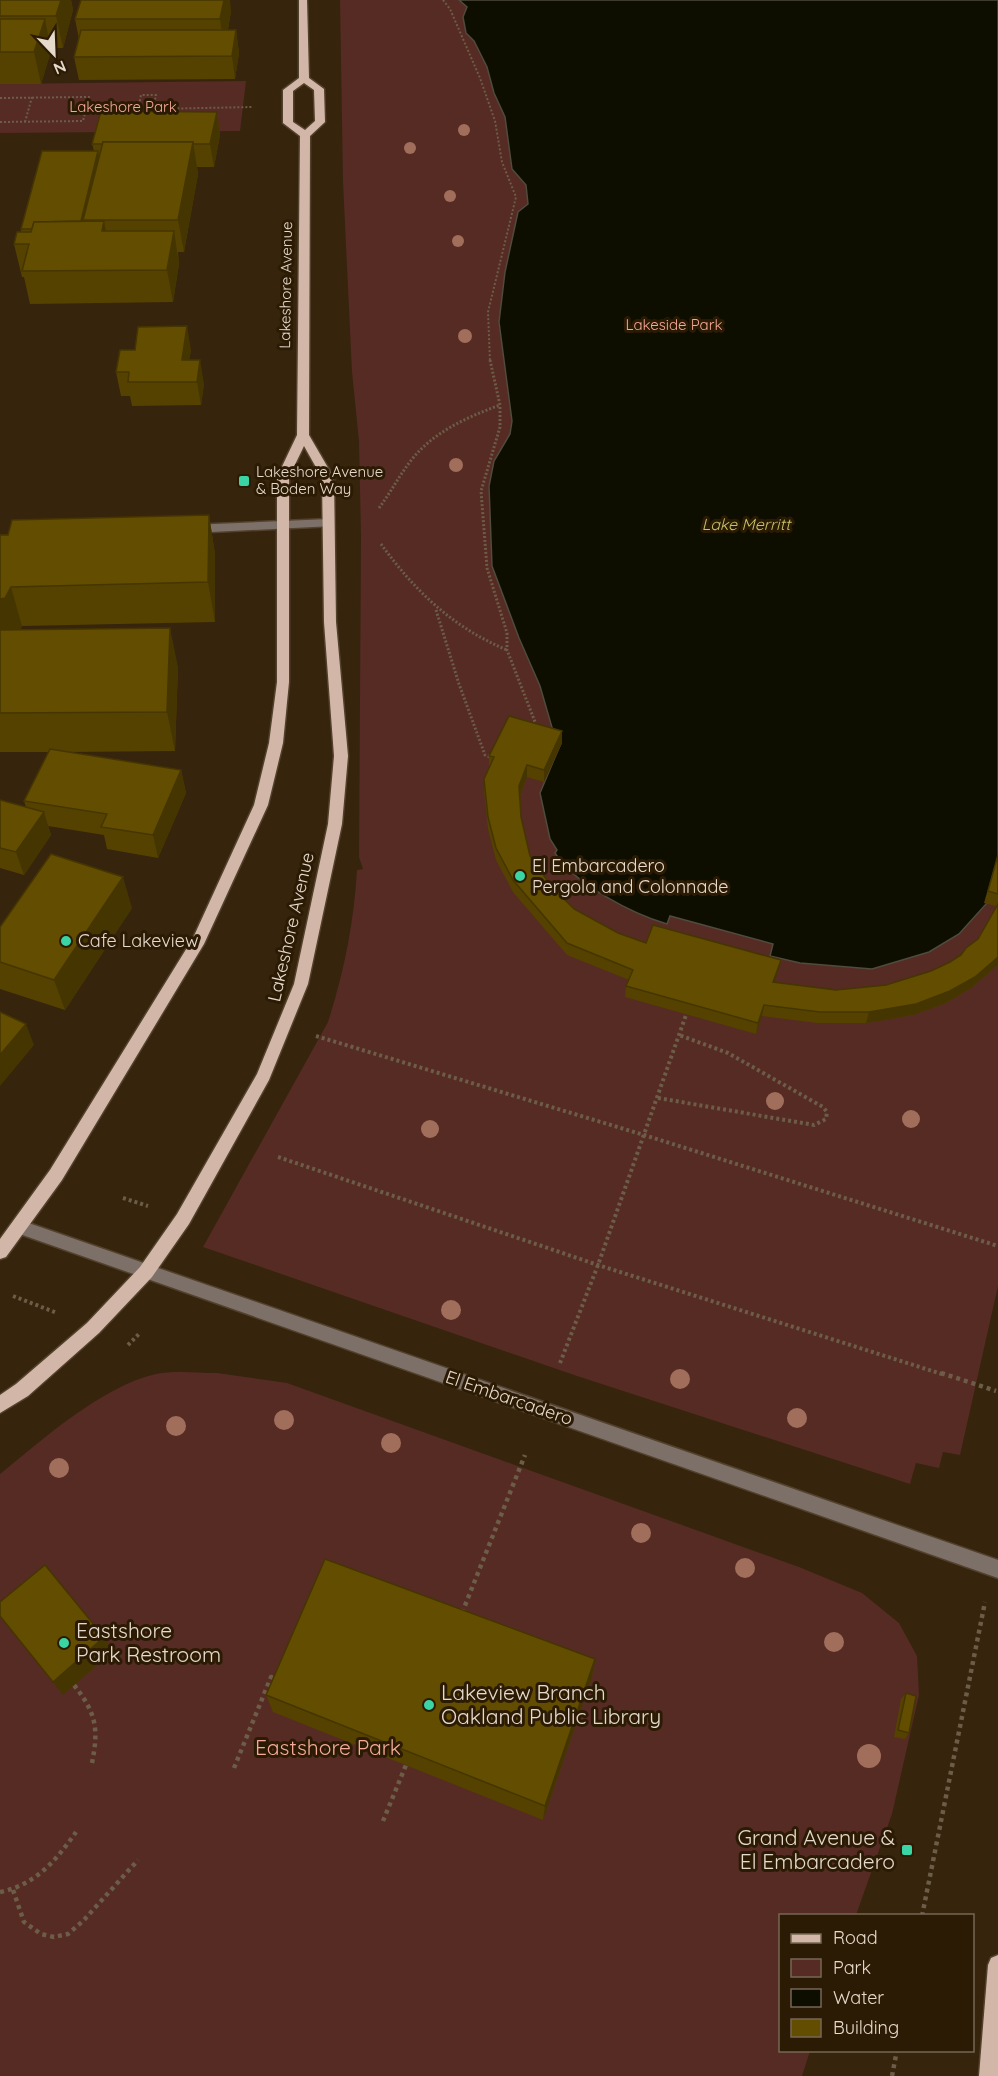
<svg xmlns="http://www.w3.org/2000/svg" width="998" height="2076" font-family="Quicksand,sans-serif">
<rect width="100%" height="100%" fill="#36240d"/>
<g fill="#552b23">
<path d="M340,0H998V1286L960,1455L943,1452L939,1468L916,1463L910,1484L577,1376L203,1247L328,1022C344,972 354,922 357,870L363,869L359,857L361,537L359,441L352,372L343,182Z"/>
<path d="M246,81L240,131L0,133V84Z"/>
<path d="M217,1373L287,1383L799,1567L862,1593L899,1623L917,1656L919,1695L892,1814L856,1915L780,1916V2050L810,2051L802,2076H0V1474C42,1440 102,1386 156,1374C175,1370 198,1373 217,1373Z"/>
</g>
<path fill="#0e0e00" stroke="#4f4b3d" stroke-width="1.5" d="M459,0H998V860L987,903L959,934L929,952L872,969L800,963L770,956L773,944L670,916L667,924C633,914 574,884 555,853L557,850L550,839L540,793L561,743L553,731L540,686L519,638L492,566L489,486L494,461L510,434L512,421L499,322L505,272L518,212L528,204L526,185L512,169L505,117L494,93L487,67L474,41L466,33L463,17L467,7Z"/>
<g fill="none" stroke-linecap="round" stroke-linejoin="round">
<g stroke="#52412c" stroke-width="3">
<g id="minor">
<path d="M329,519L333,520V526L191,533L185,529L191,525Z"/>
<path d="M20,1220L998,1560V1578L14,1232L12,1227L14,1222Z"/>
</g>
</g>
<g stroke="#52412c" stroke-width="3">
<g id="major">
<path d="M299,0H307L309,78L324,89L325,122L310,136L309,435L334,478L336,622L348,756L342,824L308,984L269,1080L189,1224L152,1277L99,1333L28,1396L0,1413V1395L16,1384L87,1323L140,1267L177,1214L257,1074L294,984L328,824L334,756L324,622L322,478L304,446L289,477V682L283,743L268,805L204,944L62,1180L6,1257L0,1259V1239L50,1170L193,938L254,805L269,743L277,682V477L297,435L300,136L283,123V90L299,78ZM304,83L314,90L315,121L305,130L293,122V91Z"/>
<path d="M998,1955V2076H979L988,1965L991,1958Z"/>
</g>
</g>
<g stroke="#6c5c48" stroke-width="2" stroke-dasharray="2 2" stroke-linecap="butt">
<path d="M443,0L450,9L480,78L495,121L502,162L516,197L488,312L490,362"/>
<path d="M0,98L89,97L86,109"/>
<path d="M138,109L141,95H156L153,109L253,107"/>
<path d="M0,122L83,121L86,109H138L137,115"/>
<path d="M25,122L32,97"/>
</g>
<g stroke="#6c5c48" stroke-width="3" stroke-dasharray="2 2" stroke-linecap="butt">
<path d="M490,360L500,405V427L481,491L487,568L507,633V650L537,727"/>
<path d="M379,508C391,492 400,474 413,458C435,431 468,417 500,405"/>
<path d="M381,544C415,591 452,627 507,650"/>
<path d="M436,610L459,684L485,755L493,758"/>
</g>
<g stroke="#6c5c48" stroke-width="4" stroke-dasharray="3 3" stroke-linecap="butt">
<path d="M316,1036L644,1135L998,1246"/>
<path d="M658,1098L814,1125L826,1119L827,1112L823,1107L728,1053L679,1035"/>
<path d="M278,1157L598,1265L945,1375"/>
<path d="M123,1198L148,1206"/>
<path d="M13,1296L57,1313"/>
<path d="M128,1345L139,1334"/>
<path d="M560,1363L598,1265L686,1015"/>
</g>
<g stroke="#6c5c48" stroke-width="4.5" stroke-dasharray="4 4" stroke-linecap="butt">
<path d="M941,1373L996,1391"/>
<path d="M462,1613L525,1455"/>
<path d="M74,1685C96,1713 99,1728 92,1763"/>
<path d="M234,1768L271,1677L277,1679"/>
<path d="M383,1821L406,1765"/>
<path d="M13,1890L24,1922L41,1934L54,1937L68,1934L83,1921L138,1860"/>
<path d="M0,1892C35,1885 56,1861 76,1832"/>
<path d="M922,1916L985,1602"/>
<path d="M892,2076L897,2050"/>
</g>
<use href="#minor" fill="#7d7068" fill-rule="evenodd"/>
<use href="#major" fill="#d2b7a8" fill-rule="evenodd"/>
</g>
<g fill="#a06e5b">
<circle cx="464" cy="130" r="6"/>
<circle cx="410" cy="148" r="6"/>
<circle cx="450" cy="196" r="6"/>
<circle cx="458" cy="241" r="6"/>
<circle cx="465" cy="336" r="7"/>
<circle cx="456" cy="465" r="7"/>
<circle cx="775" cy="1101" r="9"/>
<circle cx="911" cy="1119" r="9"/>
<circle cx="430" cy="1129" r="9"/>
<circle cx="451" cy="1310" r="10"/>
<circle cx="680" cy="1379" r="10"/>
<circle cx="797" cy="1418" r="10"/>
<circle cx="284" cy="1420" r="10"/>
<circle cx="176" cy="1426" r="10"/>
<circle cx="391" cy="1443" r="10"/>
<circle cx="59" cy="1468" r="10"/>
<circle cx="641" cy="1533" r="10"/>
<circle cx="745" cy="1568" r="10"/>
<circle cx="834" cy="1642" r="10"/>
<circle cx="869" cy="1756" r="12"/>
</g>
<g fill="#554201">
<path d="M0,0H71L73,10L63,48H51V51L41,84H0Z"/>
<path d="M231,11L228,30H236L239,53L235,79L79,80L74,57L79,39L75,19Z"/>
<path d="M217,112L220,135L214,167H197L198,174L184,252H178L179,264L173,302L30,304L24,277H22L14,244L21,232V229L94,151L92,144Z"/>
<path d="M191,350L189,360L204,384L201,405L132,406L130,396H121L116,372Z"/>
<path d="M209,515L215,554V622L22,626L20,630L178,667L175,751L66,752L181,770L186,793L158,858L107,849L104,835L48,826L51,835L24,875L0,868V800L26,807L24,801L48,752H0V535Z"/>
<path d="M562,731V743L544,782L527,777L520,796L521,817L530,856L551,886L574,909L618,933L646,943L778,971L774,982L836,990L886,985L931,971L950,962L961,955L978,939L996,907V906L984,903L998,854V965L971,988L946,1003L913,1015L866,1023H817L762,1016L756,1034L625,997L626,986L629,980L567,955L513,892L496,860L488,829L484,791V779L489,767V756Z"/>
<path d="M132,908L65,1010L0,989V927Z"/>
<path d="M595,1659L592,1677L543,1820L273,1712L266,1695Z"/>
<path d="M906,1693L909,1733L905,1739L894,1737L901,1699Z"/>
</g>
<g fill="#453601">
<path d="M61,0H71L73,10L63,48L56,16Z"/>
<path d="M224,0H230L231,11L224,51L220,19Z"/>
<path d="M45,19L51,51L41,84L34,52Z"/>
<path d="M236,30L239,53L235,79L232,56Z"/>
<path d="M217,112L220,135L214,167L210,144Z"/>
<path d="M193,142L198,174L184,252L178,220Z"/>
<path d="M98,151L102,175L83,220L87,239L79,229Z"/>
<path d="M104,221L110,254L102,231Z"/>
<path d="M174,231L179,264L173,302L167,270Z"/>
<path d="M187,326L191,350L186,382L182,360Z"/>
<path d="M200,360L204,384L201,405L197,382Z"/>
<path d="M209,515L215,554V622L208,582Z"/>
<path d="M11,587L22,626L17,638L0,662V599Z"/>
<path d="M170,628L178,667L175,751L167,712Z"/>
<path d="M562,731V743L544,782V770Z"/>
<path d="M527,765V777L519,798V786Z"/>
<path d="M181,770L186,793L158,858L153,835Z"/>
<path d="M44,812L51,835L24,875L16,852Z"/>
<path d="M123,877L132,908L65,1010L54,980Z"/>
<path d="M998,957V965L971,988L946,1003L913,1015L866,1023L869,1012Z"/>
<path d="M781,960L778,971L771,993L773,982Z"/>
<path d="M764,1005L762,1016L756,1034L758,1023Z"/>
<path d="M26,1024L34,1045L0,1086V1055Z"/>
<path d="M104,1637L113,1651L63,1695L53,1682Z"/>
<path d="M595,1659L592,1677L543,1820L545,1806Z"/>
</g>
<g fill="#634d01" stroke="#453601" stroke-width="1.5">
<path d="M0,0H61L56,16H0Z"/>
<path d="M81,0H224L220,19H75Z"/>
<path d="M0,19H45L34,52H0Z"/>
<path d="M81,30H236L232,56L74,57Z"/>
<path d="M101,111L217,112L210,144H193V142H103V144H92Z"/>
<path d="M103,142H193L178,220H83Z"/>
<path d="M42,151H98L81,221L34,222L32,229H21Z"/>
<path d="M104,221L102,231H174L167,270L22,271L29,244H14L17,232H31L34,222Z"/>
<path d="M187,326L182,360H200L197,382H128L129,372H116L120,350H135L138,327Z"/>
<path d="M209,515L208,582L11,587L5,598L0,599V535H8L12,520Z"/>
<path d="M170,628L167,712L0,713V630Z"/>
<path d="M509,716L562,731L544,770L527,765L519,786L521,817L530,856L551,886L574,909L618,933L646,943L653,925L781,960L773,982L836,990L886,985L931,971L950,962L961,955L966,948L978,939L998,904V957L975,977L950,991L916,1004L869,1012H820L764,1005L758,1023L626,986L633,970L567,943L513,880L496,848L488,817L484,779L494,757L489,756Z"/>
<path d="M50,749L181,770L153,835L101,827L107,814L24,801Z"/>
<path d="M0,800L44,812L16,852L0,848Z"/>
<path d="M51,854L123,877L54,980L0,962V927Z"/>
<path d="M998,855V894L988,891Z"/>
<path d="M0,1012L26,1024L0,1055Z"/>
<path d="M325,1559L595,1659L545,1806L266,1695Z"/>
<path d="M45,1565L104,1637L53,1682L0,1616V1602Z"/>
<path d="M906,1693L916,1696L909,1733L898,1730Z"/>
</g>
<g fill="#3ad4a5" stroke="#2c1b04" stroke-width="2">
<rect x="238" y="475" width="12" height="12" rx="3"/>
<circle cx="520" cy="876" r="6"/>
<circle cx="66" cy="941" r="6"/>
<circle cx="64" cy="1643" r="6"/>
<circle cx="429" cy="1705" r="6"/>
<rect x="901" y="1844" width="12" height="12" rx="3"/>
</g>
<g text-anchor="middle" stroke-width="6" stroke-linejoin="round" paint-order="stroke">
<g font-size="15" fill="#f7aa9a" stroke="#2c1b04">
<text x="123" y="112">Lakeshore Park</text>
<text x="674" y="330">Lakeside Park</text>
</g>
<g font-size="15" fill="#e6dacc" stroke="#2c1b04">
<text transform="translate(286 285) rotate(-89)" y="5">Lakeshore Avenue</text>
</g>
<g font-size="15" fill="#e6dacc" stroke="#2c1b04" text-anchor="start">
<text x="256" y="477">Lakeshore Avenue<tspan x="256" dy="17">&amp; Boden Way</tspan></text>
</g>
<g font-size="16" font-style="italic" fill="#c4c567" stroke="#2c1b04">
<text x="746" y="530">Lake Merritt</text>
</g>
<g font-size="18" fill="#e6dacc" stroke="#2c1b04" text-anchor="start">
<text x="532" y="872">El Embarcadero<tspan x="532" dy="21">Pergola and Colonnade</tspan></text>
<text x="78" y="947">Cafe Lakeview</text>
</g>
<g font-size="18" fill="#e6dacc" stroke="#2c1b04">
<text transform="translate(291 927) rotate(-77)" y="6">Lakeshore Avenue</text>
<text transform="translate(509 1398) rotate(19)" y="6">El Embarcadero</text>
</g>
<g font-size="21" fill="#e6dacc" stroke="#2c1b04" text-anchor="start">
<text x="76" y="1638">Eastshore<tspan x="76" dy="24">Park Restroom</tspan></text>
<text x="441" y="1700">Lakeview Branch<tspan x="441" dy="24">Oakland Public Library</tspan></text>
<text x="895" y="1845" text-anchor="end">Grand Avenue &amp;<tspan x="895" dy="24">El Embarcadero</tspan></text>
</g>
<g font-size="21" fill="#f7aa9a" stroke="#2c1b04">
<text x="328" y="1755">Eastshore Park</text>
</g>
</g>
<rect x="779" y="1914" width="195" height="138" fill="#2c1b04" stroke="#766754" stroke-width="1.5"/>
<rect x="791" y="1934" width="30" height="9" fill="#d2b7a8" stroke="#766754" stroke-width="1.5"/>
<text x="833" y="1944" font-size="18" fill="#e6dacc">Road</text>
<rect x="791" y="1959" width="30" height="18" fill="#552b23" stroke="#766754" stroke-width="1.5"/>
<text x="833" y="1974" font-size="18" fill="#e6dacc">Park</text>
<rect x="791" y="1989" width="30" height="18" fill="#0e0e00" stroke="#766754" stroke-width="1.5"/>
<text x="833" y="2004" font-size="18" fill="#e6dacc">Water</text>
<rect x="791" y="2019" width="30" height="18" fill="#634d01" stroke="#766754" stroke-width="1.5"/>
<text x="833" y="2034" font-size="18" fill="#e6dacc">Building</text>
<g transform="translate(54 54) rotate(157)" stroke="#2c1b04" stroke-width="4.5" paint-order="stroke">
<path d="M0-4.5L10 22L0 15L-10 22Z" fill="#e6dacc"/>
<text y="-9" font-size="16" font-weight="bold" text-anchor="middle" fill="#e6dacc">N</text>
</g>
</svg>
